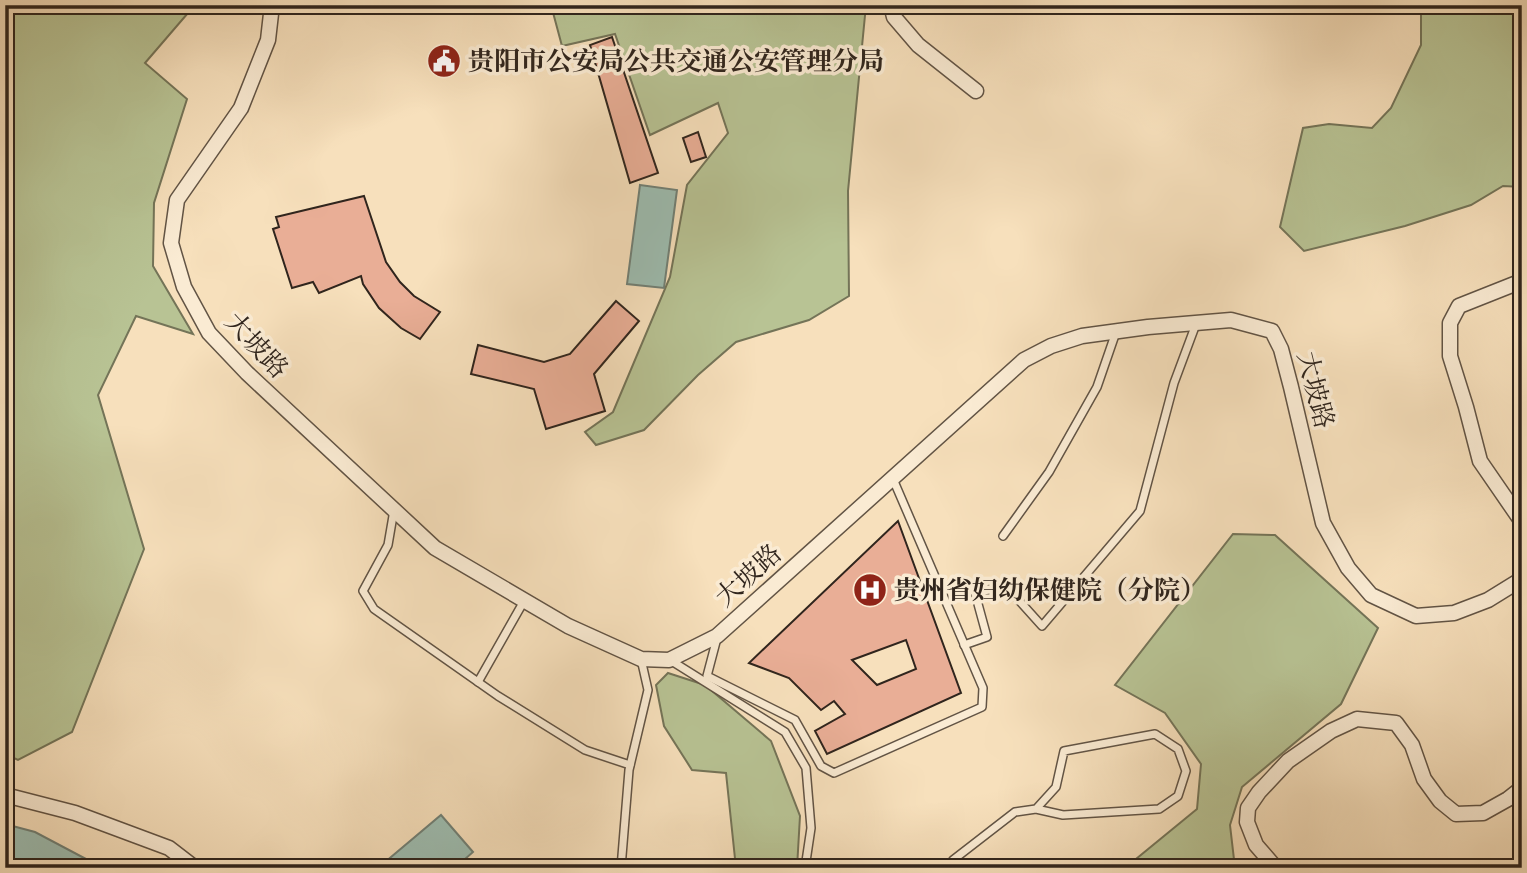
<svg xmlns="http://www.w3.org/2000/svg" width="1527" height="873" font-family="'Gentium Book Plus','Noto Serif SC',serif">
<rect width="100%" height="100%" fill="#f7e0bc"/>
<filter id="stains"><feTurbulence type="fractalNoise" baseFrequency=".00286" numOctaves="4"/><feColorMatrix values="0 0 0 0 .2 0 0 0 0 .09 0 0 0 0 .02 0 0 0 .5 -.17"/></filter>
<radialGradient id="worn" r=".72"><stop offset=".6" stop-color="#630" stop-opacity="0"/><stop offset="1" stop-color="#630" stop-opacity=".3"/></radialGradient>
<g fill="#b8c394" stroke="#747458" stroke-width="2">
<path d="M5,5H185L188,13L145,63L187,99L154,203L153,266L193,334L136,316L98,395L144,549L72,732L18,760L5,754Z"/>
<path d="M551,5H866L848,191L849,296L809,320L736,342L698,375L644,430L596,445L585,432L613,412L670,277L687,185L728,133L718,103L650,135L615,34L562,46Z"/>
<path d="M1421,5H1522V187L1503,186L1471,205L1405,226L1304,251L1280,227L1303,128L1329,124L1372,128L1391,108L1421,45Z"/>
<path d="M1233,534L1275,535L1378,628L1341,704L1242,787L1230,825L1235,868H1125L1197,809L1201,764L1165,713L1115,685Z"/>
<path d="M668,673L705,685L771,741L800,816L797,868H736L726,773L692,770L664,726L656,685Z"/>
</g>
<g fill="#9dbdb1" stroke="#718076" stroke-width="2">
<path d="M640,185L677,190L664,288L627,284Z"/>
<path d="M441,815L473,852L455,868H378Z"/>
<path d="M5,824L35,832L103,868H5Z"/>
</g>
<g fill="#e9ae96" stroke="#30251d" stroke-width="2" fill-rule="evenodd">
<path d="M612,37L658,173L630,183L590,45Z"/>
<path d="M698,132L706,157L691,162L683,138Z"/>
<path d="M364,196L386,262L400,282L414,296L440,312L420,339L401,328L379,308L363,284L361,276L319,293L313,282L292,288L273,229L279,227L276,217Z"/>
<path d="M616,301L639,321L594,374L605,411L546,429L534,389L471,374L478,345L544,362L570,354Z"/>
<path d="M898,521L961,693L827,754L815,731L845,714L834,701L821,710L789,678L749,663ZM906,640L916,669L877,685L852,660Z"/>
</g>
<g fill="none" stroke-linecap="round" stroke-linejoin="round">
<g stroke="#625445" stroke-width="10">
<g id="lane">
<path d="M394,510L388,545L363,591L374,609L498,696L585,750L630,765"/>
<path d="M1003,536L1049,472L1097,387L1116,332"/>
<path d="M717,638L707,676L795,720L821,766L834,773L982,707L983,688L893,479"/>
<path d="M964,645L987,637L975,593L1006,586L1042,626L1140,511L1174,383L1196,324"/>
<path d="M670,660L785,732L806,768L811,828L805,868"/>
<path d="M478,682L524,601"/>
<path d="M621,868L629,770L648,690L641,659"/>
<path d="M947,868L953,860L1015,812L1036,809L1063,815L1159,809L1178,796L1186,771L1178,749L1155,734L1064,751L1056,787L1036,809"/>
</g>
</g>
<g stroke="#625445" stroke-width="17">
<g id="street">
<path d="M272,5L268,40L241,108L177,200L171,243L184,287L209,333L247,373L435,548L568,626L641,659L669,660L717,636L1024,360L1051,346L1082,336L1148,327L1231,320L1272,331L1281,349L1291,387L1323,523L1348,568L1371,595L1416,616L1454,613L1488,600L1522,579"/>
<path d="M891,5L894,17L918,45L976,91"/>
<path d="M1522,281L1459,306L1450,323V356L1466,407L1480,461L1522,522"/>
<path d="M5,795L75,813L169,848L195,868"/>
<path d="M1276,868L1256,845L1247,822L1248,808L1259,792L1288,761L1331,731L1357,719L1396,723L1412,745L1424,779L1440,801L1456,814L1483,813L1508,799L1522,788"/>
</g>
</g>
<use href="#lane" stroke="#faebd3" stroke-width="7"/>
<use href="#street" stroke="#faebd3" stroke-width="14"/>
</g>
<defs>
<g id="civic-disc" transform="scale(1.75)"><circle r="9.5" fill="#8f2418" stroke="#faebd3"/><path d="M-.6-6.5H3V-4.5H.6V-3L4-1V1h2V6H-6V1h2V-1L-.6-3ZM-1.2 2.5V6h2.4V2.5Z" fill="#fff"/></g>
<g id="hospital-disc" transform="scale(1.75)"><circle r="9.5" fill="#8f2418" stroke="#faebd3"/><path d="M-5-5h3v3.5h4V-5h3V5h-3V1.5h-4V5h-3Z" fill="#fff"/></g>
</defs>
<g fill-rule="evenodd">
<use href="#civic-disc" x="444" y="61"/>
<use href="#hospital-disc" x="870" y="590"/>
</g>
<g text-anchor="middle" stroke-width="7" stroke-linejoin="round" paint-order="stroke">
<g font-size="26" font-weight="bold" fill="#30251d" stroke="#faebd3" text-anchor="start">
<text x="468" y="70">贵阳市公安局公共交通公安管理分局</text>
<text x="894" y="599">贵州省妇幼保健院（分院）</text>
</g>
<g font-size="26" fill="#30251d" stroke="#faebd3">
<text transform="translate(257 345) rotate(47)" y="9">大坡路</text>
<text transform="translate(1316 390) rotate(76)" y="9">大坡路</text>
<text transform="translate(748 575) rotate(-42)" y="9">大坡路</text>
</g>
</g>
<rect width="1527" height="873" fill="none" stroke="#f7e0bc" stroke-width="28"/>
<rect x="7" y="7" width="1513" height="859" fill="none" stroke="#30251d" stroke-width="3.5"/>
<rect x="14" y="14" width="1499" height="845" fill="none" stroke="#30251d" stroke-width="2"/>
<rect width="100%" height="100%" filter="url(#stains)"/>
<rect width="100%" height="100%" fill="url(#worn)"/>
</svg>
